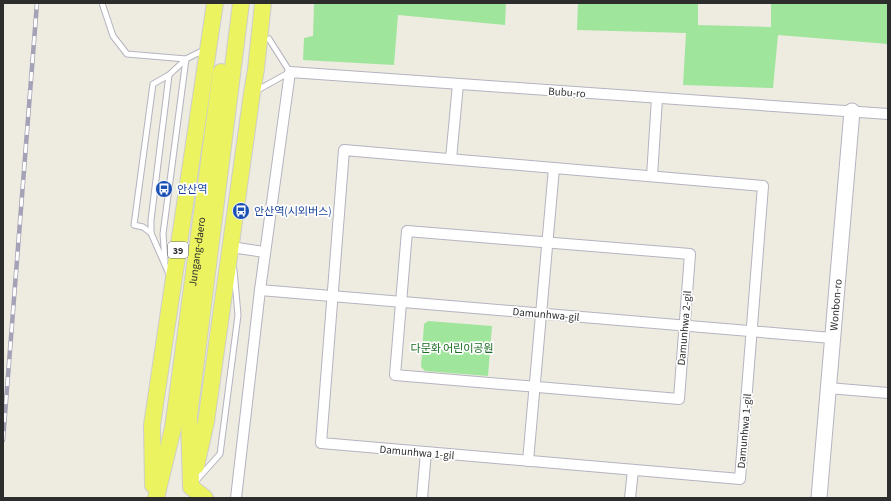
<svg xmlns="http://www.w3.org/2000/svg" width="891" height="501" font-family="'Source Sans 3','Noto Sans KR',sans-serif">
<rect width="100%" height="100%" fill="#eeece0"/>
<g fill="#a0e59c">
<path d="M314,3H506L505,25L398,15L394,65L303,60L304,38L313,36Z"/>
<path d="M578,3H698V25L771,27V3H888V44L778,35L773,88L683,85L686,33L577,30Z"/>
<path d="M428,321L492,326L488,376L425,371L421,367L424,324Z"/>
</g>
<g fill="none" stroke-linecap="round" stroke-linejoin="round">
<g stroke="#b4b3c0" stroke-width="7">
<g id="lane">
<path d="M102,3L113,36L127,54L186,59L163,234L165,261"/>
<path d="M256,91L290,72L269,39"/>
<path d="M151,233V220L169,75"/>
<path d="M169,274L151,233L143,227L134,225L153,84L169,75L186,59L206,49"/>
<path d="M194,483L220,454L238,315L234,270"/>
</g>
</g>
<g stroke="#b4b3c0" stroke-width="12">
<g id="street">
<path d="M344,150L763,186L740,479L321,443Z"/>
<path d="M451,159L458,84"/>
<path d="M652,176L657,98"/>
<path d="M407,231L690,254L679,399L395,375Z"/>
<path d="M231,247L264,252"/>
<path d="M260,290L832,338"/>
<path d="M828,388L888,393"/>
<path d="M528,461L554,168"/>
<path d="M236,498L260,290L290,72L888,114"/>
<path d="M422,498L426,452"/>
<path d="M630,498L633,470"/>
</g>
</g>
<g stroke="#b4b3c0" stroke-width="17">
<g id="secondary">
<path id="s1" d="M819,498L852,111"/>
</g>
</g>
<g stroke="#cdcdcd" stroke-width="18">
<g id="primary">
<path d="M196,466L206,422L252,93L256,69L263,3"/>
<path d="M153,485L152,425L215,3"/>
<path id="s2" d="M156,498L173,428L221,72"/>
<path d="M205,498L191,487L189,417L241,3"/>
</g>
</g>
<use href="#lane" stroke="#fff" stroke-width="5"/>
<use href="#street" stroke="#fff" stroke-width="10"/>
<use href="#secondary" stroke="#fff" stroke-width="15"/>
<use href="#primary" stroke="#ebf360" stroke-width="16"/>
<g stroke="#a5a2b7" stroke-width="4.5">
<path id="rail" d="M3,440L37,3"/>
</g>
<use href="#rail" stroke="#fff" stroke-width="3" stroke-dasharray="9" stroke-linecap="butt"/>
</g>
<defs>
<g id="bus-disc" transform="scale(0.9)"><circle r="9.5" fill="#1a4fb4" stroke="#fff"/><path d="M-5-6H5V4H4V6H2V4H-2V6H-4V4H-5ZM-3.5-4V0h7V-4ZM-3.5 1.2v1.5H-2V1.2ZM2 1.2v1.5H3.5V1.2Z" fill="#fff"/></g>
</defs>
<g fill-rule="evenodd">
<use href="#bus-disc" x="164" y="189"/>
<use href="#bus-disc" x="241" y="211"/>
</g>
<g text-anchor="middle" stroke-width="3.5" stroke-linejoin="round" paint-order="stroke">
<rect fill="#fff" stroke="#6c6c6c" stroke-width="1" x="168" y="242" width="20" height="16" rx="3"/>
<g font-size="10" font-weight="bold" fill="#2d2d2d">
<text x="178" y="254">39</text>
</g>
<g font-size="11" fill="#2d2d2d" stroke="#fff">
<text transform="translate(567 92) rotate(4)" y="4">Bubu-ro</text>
<text dy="4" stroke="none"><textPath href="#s2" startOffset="250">Jungang-daero</textPath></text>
<text dy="4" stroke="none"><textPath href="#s1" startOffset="194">Wonbon-ro</textPath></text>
<text transform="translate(546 314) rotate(5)" y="4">Damunhwa-gil</text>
<text transform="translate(684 328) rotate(-85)" y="4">Damunhwa 2-gil</text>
<text transform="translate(744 431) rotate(-85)" y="4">Damunhwa 1-gil</text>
<text transform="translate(417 452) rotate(5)" y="4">Damunhwa 1-gil</text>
</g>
<g font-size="11" fill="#164399" stroke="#fff" text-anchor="start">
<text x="177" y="193">안산역</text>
<text x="254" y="215">안산역(시외버스)</text>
</g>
<g font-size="11" fill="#1a6d21" stroke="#fff">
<text x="452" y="352">다문화 어린이공원</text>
</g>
</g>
<rect width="891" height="501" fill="none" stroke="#2d2d2d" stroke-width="8"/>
</svg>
